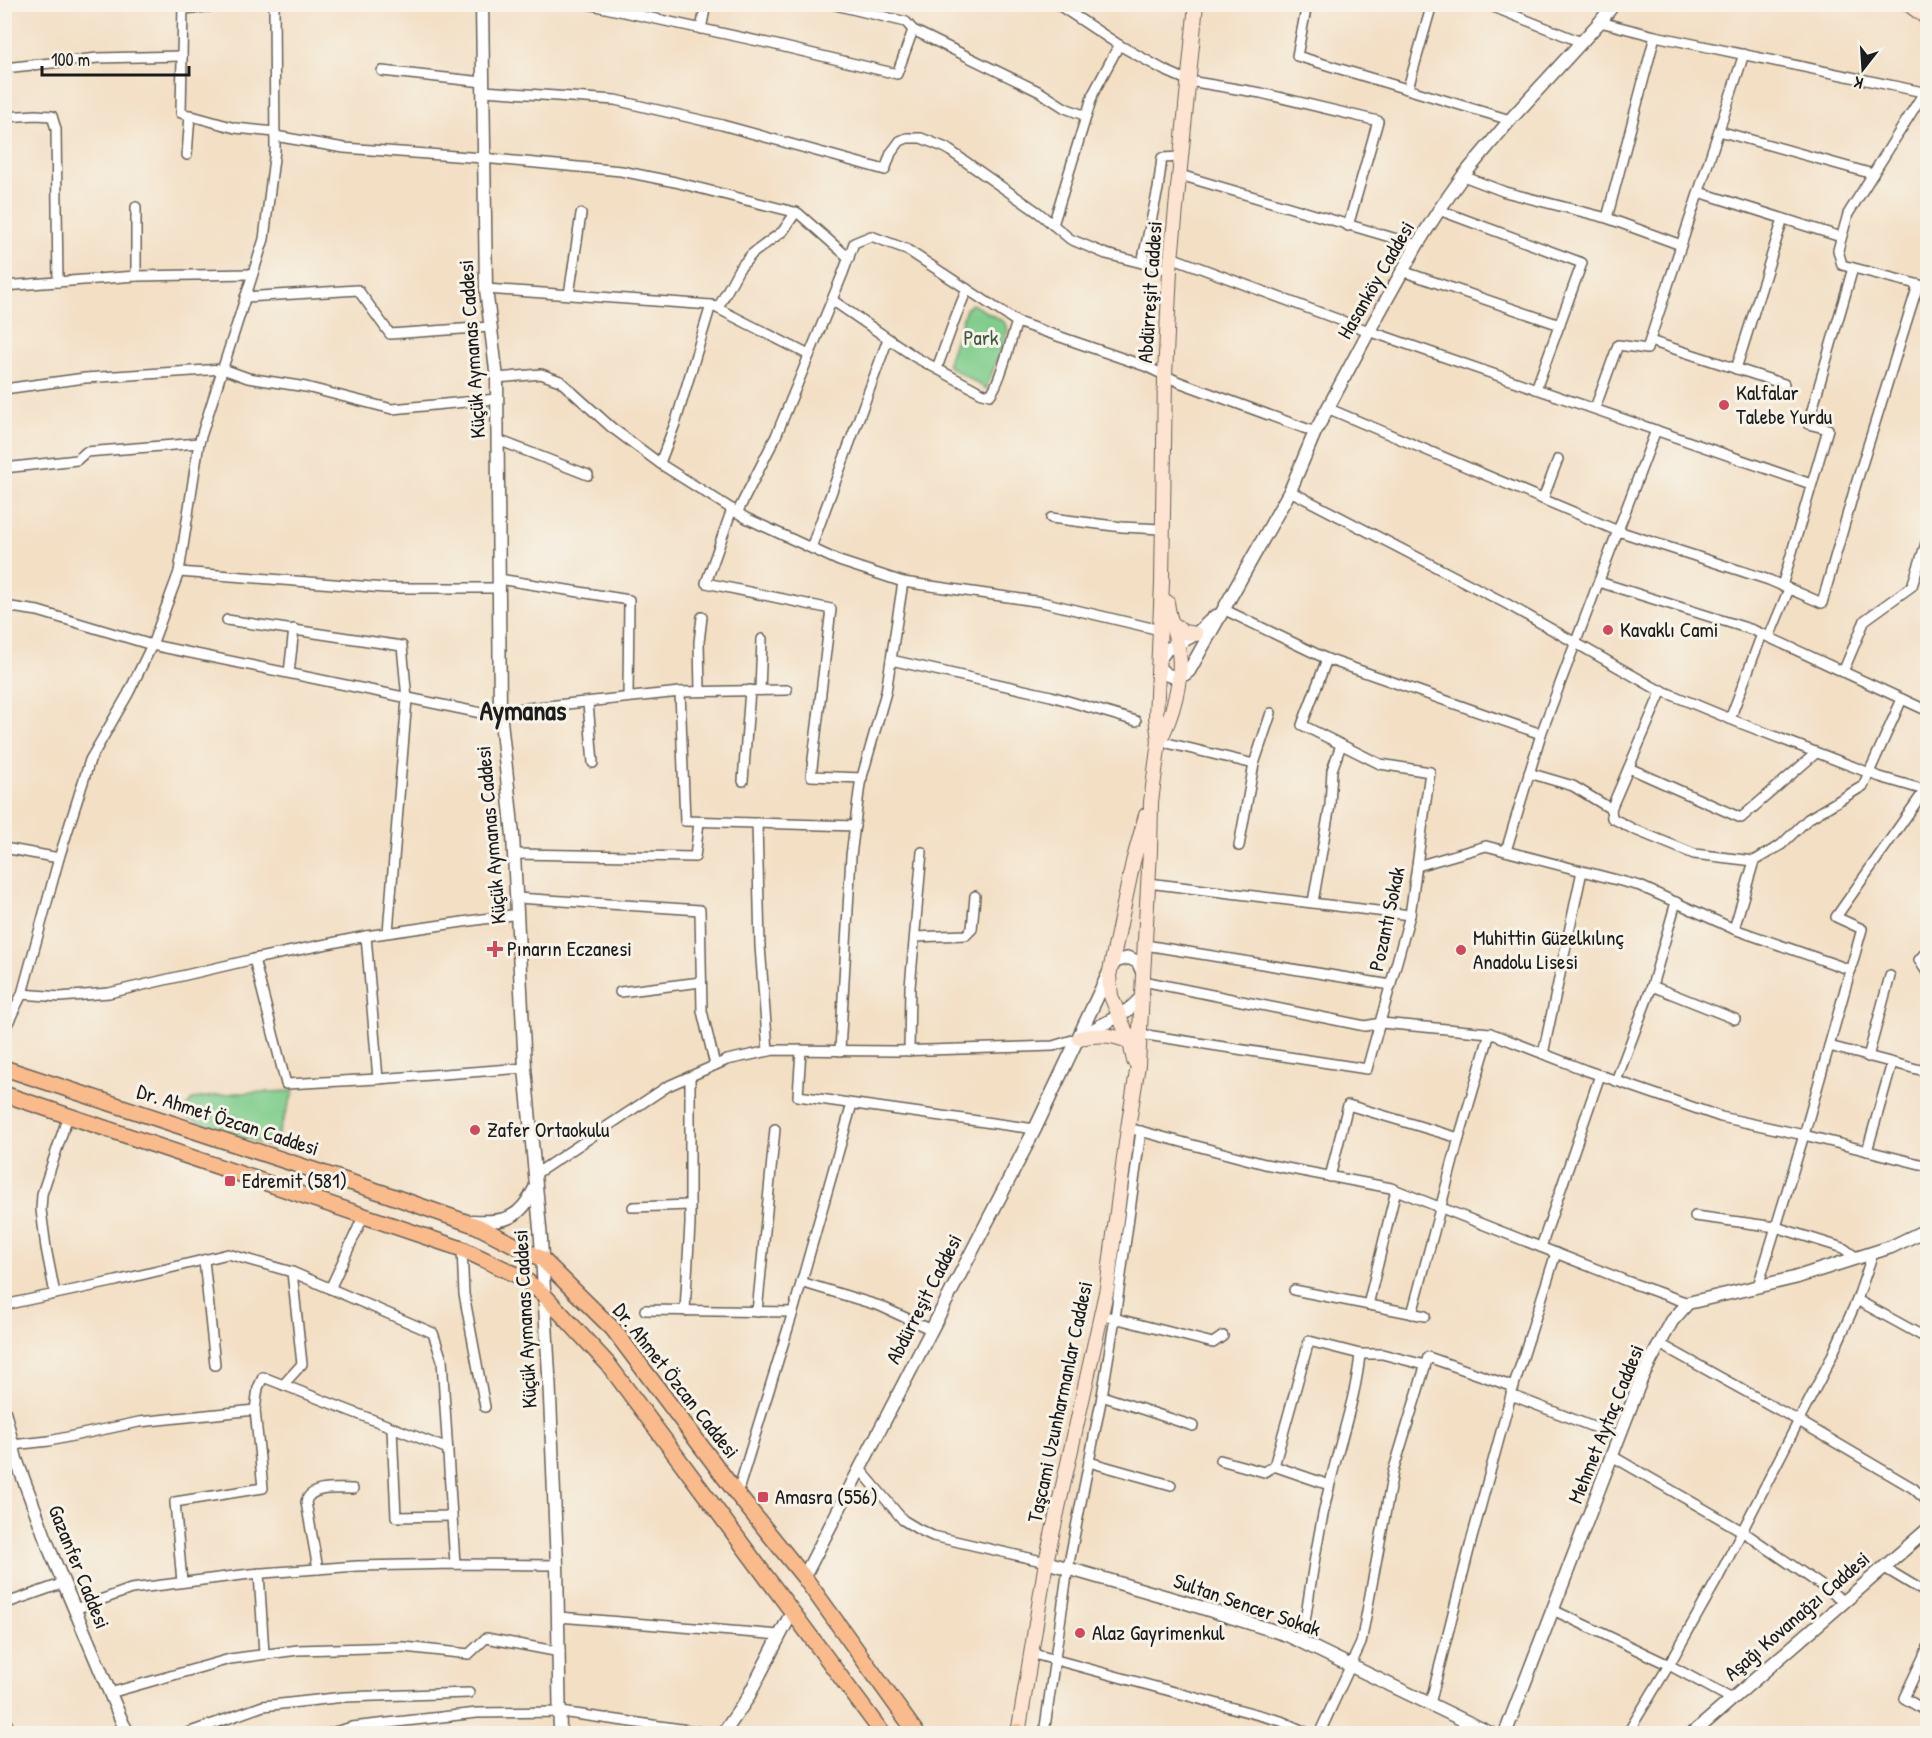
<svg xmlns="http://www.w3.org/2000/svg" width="1932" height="1738" font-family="'Patrick Hand',sans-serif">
<rect width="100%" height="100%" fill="#f7f3e8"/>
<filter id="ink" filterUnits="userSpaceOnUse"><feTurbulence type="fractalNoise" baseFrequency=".0167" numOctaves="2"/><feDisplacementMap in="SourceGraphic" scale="12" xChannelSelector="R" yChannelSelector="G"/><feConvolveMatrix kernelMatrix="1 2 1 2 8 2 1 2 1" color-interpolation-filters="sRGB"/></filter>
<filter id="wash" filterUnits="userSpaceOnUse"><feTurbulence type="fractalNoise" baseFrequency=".008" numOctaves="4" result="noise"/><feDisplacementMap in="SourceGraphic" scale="24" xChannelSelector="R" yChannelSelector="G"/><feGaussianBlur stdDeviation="1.35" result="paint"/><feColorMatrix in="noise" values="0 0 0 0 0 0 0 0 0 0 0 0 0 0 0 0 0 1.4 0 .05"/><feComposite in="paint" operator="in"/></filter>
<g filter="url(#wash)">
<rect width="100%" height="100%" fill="#f3dfc4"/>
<g fill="#80cd8c" stroke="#4e7454" stroke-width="1.5">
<path d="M972,304L1004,322L1008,330L986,389L947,365L966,309Z"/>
<path d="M294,1091L273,1148L179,1115L193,1099L235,1093Z"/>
</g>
</g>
<g filter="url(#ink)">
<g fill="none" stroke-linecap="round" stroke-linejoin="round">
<g stroke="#676057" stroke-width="12">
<g id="minor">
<path d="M183,4L181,113L235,128L275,132"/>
<path d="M587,4L772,44L897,74L913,30"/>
<path d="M831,4L906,22L913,30L1040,92L1065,108L1086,116"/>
<path d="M1057,4L1119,45L1164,70L1189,81L1261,93L1378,121L1348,226"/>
<path d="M1307,4L1297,56L1510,120"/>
<path d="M1486,4L1581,42"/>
<path d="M183,9L239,4"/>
<path d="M1600,22L1655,36L1923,92"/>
<path d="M701,29L706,4"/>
<path d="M4,68L98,58L182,56"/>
<path d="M382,71L483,82"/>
<path d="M1928,86L1848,214L1838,250L1842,265L1928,287"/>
<path d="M1408,88L1432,4"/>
<path d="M483,91L615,100L722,125L885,170L891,153L900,141L907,138H921L946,148L1039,213L1070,239L1106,254L1170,270"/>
<path d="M4,117L36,115L52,116L56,129L58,282"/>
<path d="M1719,131L1873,174"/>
<path d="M275,136L344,148L483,158L621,171L675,182L798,213L849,258"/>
<path d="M187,155L190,115"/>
<path d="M1180,175L1417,245"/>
<path d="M1463,176L1505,192L1607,218L1681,245"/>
<path d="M1699,192L1841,237"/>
<path d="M1439,210L1582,263L1536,389"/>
<path d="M1607,218L1655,36"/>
<path d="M1053,225L1093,94L1119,45"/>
<path d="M1171,257L1369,331L1811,484"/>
<path d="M1142,263L1158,189L1162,158L1181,157"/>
<path d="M1402,271L1560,325"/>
<path d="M136,276V207"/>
<path d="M4,286L136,276L252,274"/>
<path d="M486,289L711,305L809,355"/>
<path d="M569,295L581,214"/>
<path d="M245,297L358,290L390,334L490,327"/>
<path d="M832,300L915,357L982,393L990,395C1000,384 1011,338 1017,322"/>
<path d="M718,308L739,269L752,254L783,231L796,212"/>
<path d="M1650,341L1784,384"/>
<path d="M937,368L956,316L967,289"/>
<path d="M1736,369L1783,219"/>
<path d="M497,378L541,374L560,381L611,427L662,465L746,518L839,561L903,582L1042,602L1160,630"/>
<path d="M4,389L85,378L223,369L248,378L306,387L392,409L497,399"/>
<path d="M1327,408L1618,531L1769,580L1822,603L1856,484L1918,285"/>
<path d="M1595,408L1618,345L1647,349L1744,54"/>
<path d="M498,440L588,475"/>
<path d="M660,463L676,421L711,305"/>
<path d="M4,468L77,460L86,452L199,443"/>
<path d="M1290,491L1507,604L1653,687L1740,723L1880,777L1928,791"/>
<path d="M1543,499L1558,459"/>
<path d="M732,509L706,583L831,609L811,776L862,778"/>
<path d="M737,513L776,436L843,273L854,243L871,236L906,249L1017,322L1145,366L1179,382L1315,432"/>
<path d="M1051,518L1122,527L1161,529"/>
<path d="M811,548L888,339"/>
<path d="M179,572L385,588H499"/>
<path d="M499,579L629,600L628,697"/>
<path d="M1599,582L1753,630L1928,711"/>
<path d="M1782,586L1828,429L1808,424L1853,268"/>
<path d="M4,606L38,611L152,645L481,713L680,692L787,690"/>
<path d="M1223,609L1327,659L1541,734"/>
<path d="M227,620L402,646L407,699L388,932"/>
<path d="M1769,637L1789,589"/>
<path d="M891,660L1051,696L1136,721"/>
<path d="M1843,672L1865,620L1912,586L1928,537"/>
<path d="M289,673L294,629"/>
<path d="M760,690L762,639"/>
<path d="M700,691L699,642L702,617"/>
<path d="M680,692L685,821L855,826"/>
<path d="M588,703L593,763"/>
<path d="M1730,719L1762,634"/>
<path d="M1159,741L1254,764"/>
<path d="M1629,768L1741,818L1816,753"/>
<path d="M1529,773L1573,786L1611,809L1662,690"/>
<path d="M743,781L750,690"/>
<path d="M1611,809L1612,818L1633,829L1694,854L1754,861L1781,845L1808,819L1863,786L1902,699"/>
<path d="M757,823L760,946L768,1051"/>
<path d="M1239,846L1254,764L1271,713"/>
<path d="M4,848L59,858"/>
<path d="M1506,851L1541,734L1656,430"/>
<path d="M514,854L695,857L699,822"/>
<path d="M1417,866L1486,846L1640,886L1734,929L1851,970"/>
<path d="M1148,883L1410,915"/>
<path d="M517,898L700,910L702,1011L715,1065"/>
<path d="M1313,902L1330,805L1332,770L1341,745"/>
<path d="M1734,929L1754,861"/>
<path d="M366,936L378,1079"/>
<path d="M915,937L966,935L972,929L975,896"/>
<path d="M1145,945L1391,985"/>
<path d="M1928,949L1919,960L1928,974"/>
<path d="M254,959L286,1084L378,1079L525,1068"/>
<path d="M1143,981L1365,1026L1381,1023L1490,1033L1585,1070L1721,1117L1804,1135L1928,1166"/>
<path d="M1652,986L1735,1019"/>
<path d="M620,992L701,982"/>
<path d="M22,994L60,997L109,993L254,959L366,936L518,914"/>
<path d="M4,1031L22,994L59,858L90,760L128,694L152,645L179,572L199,443L264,239L275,150L274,4"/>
<path d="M1140,1034L1367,1069L1410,915L1430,772L1380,764L1302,725L1327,659"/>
<path d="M1829,1046L1928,1072"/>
<path d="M801,1050L798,1096L1035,1129"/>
<path d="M840,1051L851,856L860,784L886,692L903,582"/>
<path d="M909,1051L910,987L922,852"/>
<path d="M1543,1054L1582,871"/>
<path d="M1868,1057L1890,976"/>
<path d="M1616,1081L1652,986L1676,902"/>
<path d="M1136,1130L1265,1164L1391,1188L1629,1282L1688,1303"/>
<path d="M1867,1151L1892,1063"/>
<path d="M534,1175L668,1086L727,1060L774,1050L896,1051L1053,1046L1079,1038"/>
<path d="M1330,1177L1348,1105L1459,1138"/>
<path d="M633,1207L690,1205"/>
<path d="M1695,1216L1776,1227L1843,1248L1857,1258"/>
<path d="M1541,1247L1600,1075"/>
<path d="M462,1249L464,1294L485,1407"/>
<path d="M204,1260L215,1365"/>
<path d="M801,1282L880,1306L932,1330"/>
<path d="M1758,1286L1804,1135L1862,929L1836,917L1925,790"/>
<path d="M330,1289L364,1215"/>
<path d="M1294,1290L1425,1316"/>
<path d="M55,1294L46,1248L41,1210L42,1194L68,1116"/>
<path d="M1857,1300L1928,1339"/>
<path d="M4,1305L116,1281L228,1254L292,1272L433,1333L442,1360L455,1564"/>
<path d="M1368,1305L1396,1190"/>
<path d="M645,1310L793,1312"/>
<path d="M685,1311L690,1224V1077"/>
<path d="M757,1312L775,1129"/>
<path d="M1412,1314L1459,1138L1490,1033"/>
<path d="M1110,1317L1213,1343L1223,1336"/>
<path d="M1660,1344L1799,1421L1913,1488L1928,1502"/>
<path d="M283,1385L302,1364L292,1272"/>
<path d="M1511,1395L1619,1437"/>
<path d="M1102,1396L1193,1426"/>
<path d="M392,1428L396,1517L452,1516"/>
<path d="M12,1445L49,1441L139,1422L255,1410L258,1388L263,1377L448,1449"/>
<path d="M1612,1456L1742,1531L1844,1601"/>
<path d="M4,1458L15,1455"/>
<path d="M1220,1460L1264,1472L1274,1466"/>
<path d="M1089,1462L1171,1485"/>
<path d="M860,1469L903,1520L918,1529L933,1536L1046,1562"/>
<path d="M1329,1485L1274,1466L1309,1341L1360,1354H1382L1425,1365"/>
<path d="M737,1494L793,1312L852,1104"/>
<path d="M1883,1567L1928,1594"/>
<path d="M318,1569L306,1502C310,1485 339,1489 353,1489"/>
<path d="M259,1573L264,1654"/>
<path d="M182,1582L175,1502L263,1488L255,1410"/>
<path d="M4,1604L64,1583"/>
<path d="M75,1609L131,1589L250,1574L357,1566L455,1564L557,1565"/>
<path d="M1553,1610L1669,1665L1732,1699"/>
<path d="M559,1617L780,1635"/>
<path d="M1302,1642C1310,1589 1317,1536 1330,1484C1340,1440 1356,1398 1360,1354"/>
<path d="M1928,1647L1904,1698L1928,1712"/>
<path d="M1030,1653L1281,1721L1310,1734"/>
<path d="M110,1693L230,1659L298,1650L404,1647L469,1654L486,1638L560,1652"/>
<path d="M1430,1704L1472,1538L1511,1395L1556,1253"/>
<path d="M4,1716L11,1734"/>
<path d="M185,1734L263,1706L344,1697L469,1693"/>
<path d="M327,1734L352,1727L477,1713L561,1712L716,1734"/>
<path d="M1044,1734L1068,1568L1102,1396L1115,1318L1141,1131"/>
<path d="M1319,1734L1361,1643L1393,1472L1428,1357L1514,1387"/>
<path d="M1627,1734L1669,1665L1718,1578L1830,1360L1857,1300L1873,1253"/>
</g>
</g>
<g stroke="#676057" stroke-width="15">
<g id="tertiary">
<path d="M482,4L486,289L497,378L500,711L513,835L525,1068L541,1239L549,1374L557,1565L560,1734"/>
<path d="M1159,660L1166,650L1196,634L1215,616"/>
<path d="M1159,667C1166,678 1180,680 1189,671L1290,491L1315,432L1369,331L1417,245L1439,210L1463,176L1510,120L1600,22L1614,4"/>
<path d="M1080,1038C1099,1024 1132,1014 1143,994"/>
<path d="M472,1221C505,1223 520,1219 535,1188"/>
<path d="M4,1411L16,1459L51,1553L123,1724L129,1734"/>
<path d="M1046,1562L1184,1602L1287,1635L1492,1734"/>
<path d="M804,1577L1035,1129L1111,968L1116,961L1129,958L1138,962L1143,974"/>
<path d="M723,1734L747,1699L792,1612"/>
<path d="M1505,1734L1642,1377L1672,1321L1688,1303L1794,1278L1891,1247L1928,1229"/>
<path d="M1692,1734L1928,1529"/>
</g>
</g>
<g stroke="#676057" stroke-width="16">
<g id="secondary">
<path d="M1908,4L1928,19"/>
<path d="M1170,621L1183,632L1196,634"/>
<path d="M1159,741C1172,719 1183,678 1179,652C1176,635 1169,620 1167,602"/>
<path d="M1079,1038C1098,1034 1112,1034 1130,1042"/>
<path d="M1134,1061L1130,1042L1111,996L1109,976L1133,862L1146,815"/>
<path d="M1018,1734L1046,1562L1107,1288L1128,1128L1138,1065L1150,851L1151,802L1159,741L1156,717L1162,583L1165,376L1170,270L1196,4"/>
</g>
</g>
<g stroke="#676057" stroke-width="18">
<g id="primary">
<path d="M4,1068L386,1194L477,1226L542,1259L613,1329L737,1494L804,1577L917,1734"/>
<path d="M4,1094L462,1249L523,1278L544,1295L608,1364L883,1734"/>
<path d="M1017,1734L1018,1731"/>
</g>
</g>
<use href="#minor" stroke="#fff" stroke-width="9"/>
<use href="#tertiary" stroke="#fff" stroke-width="12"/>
<use href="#secondary" stroke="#fde4d1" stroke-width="14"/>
<use href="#primary" stroke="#fabb8c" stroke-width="15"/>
</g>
</g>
<g fill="#d1495b" stroke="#f7f3e8" stroke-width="2">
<circle cx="1724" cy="405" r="6"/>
<circle cx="1608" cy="630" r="6"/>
<path d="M492 940h6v6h6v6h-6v6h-6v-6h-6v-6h6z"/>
<circle cx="1461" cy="950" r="6"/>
<circle cx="475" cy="1130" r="6"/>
<rect x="224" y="1175" width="12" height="12" rx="3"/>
<rect x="757" y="1491" width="12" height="12" rx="3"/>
<circle cx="1080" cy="1633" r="6"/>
</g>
<g text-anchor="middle" stroke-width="6" stroke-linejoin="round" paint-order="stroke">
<g font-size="21" fill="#1c1c1c" stroke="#f7f3e8">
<text transform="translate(1376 280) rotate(-60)" y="7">Hasanköy Caddesi</text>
<text transform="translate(1150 292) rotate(-86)" y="7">Abdürreşit Caddesi</text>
<text transform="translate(472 349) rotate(-94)" y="7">Küçük Aymanas Caddesi</text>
<text transform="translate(491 835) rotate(-95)" y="7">Küçük Aymanas Caddesi</text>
<text transform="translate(1387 919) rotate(-78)" y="7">Pozantı Sokak</text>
<text transform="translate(228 1120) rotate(18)" y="7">Dr. Ahmet Özcan Caddesi</text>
<text transform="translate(924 1299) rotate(-63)" y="7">Abdürreşit Caddesi</text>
<text transform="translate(525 1319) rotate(-93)" y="7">Küçük Aymanas Caddesi</text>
<text transform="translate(676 1381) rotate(52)" y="7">Dr. Ahmet Özcan Caddesi</text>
<text transform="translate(1060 1402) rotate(-78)" y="7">Taşcami Uzunharmanlar Caddesi</text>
<text transform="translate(1606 1424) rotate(-68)" y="7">Mehmet Aytaç Caddesi</text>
<text transform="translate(79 1567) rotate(68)" y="7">Gazanfer Caddesi</text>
<text transform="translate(1247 1605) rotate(19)" y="7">Sultan Sencer Sokak</text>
<text transform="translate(1797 1616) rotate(-41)" y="7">Aşağı Kovanağzı Caddesi</text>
</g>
<g font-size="21" fill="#3f5a43" stroke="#f7f3e8">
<text x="981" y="345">Park</text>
</g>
<g font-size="21" fill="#1c1c1c" stroke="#f7f3e8" text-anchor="start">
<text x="1736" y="400">Kalfalar<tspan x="1736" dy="24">Talebe Yurdu</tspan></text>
<text x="1620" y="637">Kavaklı Cami</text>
<text x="1473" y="945">Muhittin Güzelkılınç<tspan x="1473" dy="24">Anadolu Lisesi</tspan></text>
<text x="507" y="956">Pınarın Eczanesi</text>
<text x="487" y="1137">Zafer Ortaokulu</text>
<text x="242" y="1188">Edremit (581)</text>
<text x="775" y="1504">Amasra (556)</text>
<text x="1092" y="1640">Alaz Gayrimenkul</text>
</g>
<g font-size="27" font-weight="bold" fill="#1c1c1c" stroke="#f7f3e8">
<text x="523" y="720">Aymanas</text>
</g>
</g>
<rect width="1932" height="1738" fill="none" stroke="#f7f3e8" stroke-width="24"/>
<g transform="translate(1863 69) rotate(197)" stroke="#f7f3e8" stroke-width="4.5" paint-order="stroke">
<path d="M0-4.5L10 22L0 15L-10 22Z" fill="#1c1c1c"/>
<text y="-9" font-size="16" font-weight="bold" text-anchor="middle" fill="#1c1c1c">K</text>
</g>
<path d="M42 66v9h147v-9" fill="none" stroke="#1c1c1c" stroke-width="3"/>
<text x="51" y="66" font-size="18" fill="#1c1c1c" stroke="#f7f3e8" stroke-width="4.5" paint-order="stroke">100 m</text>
</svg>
